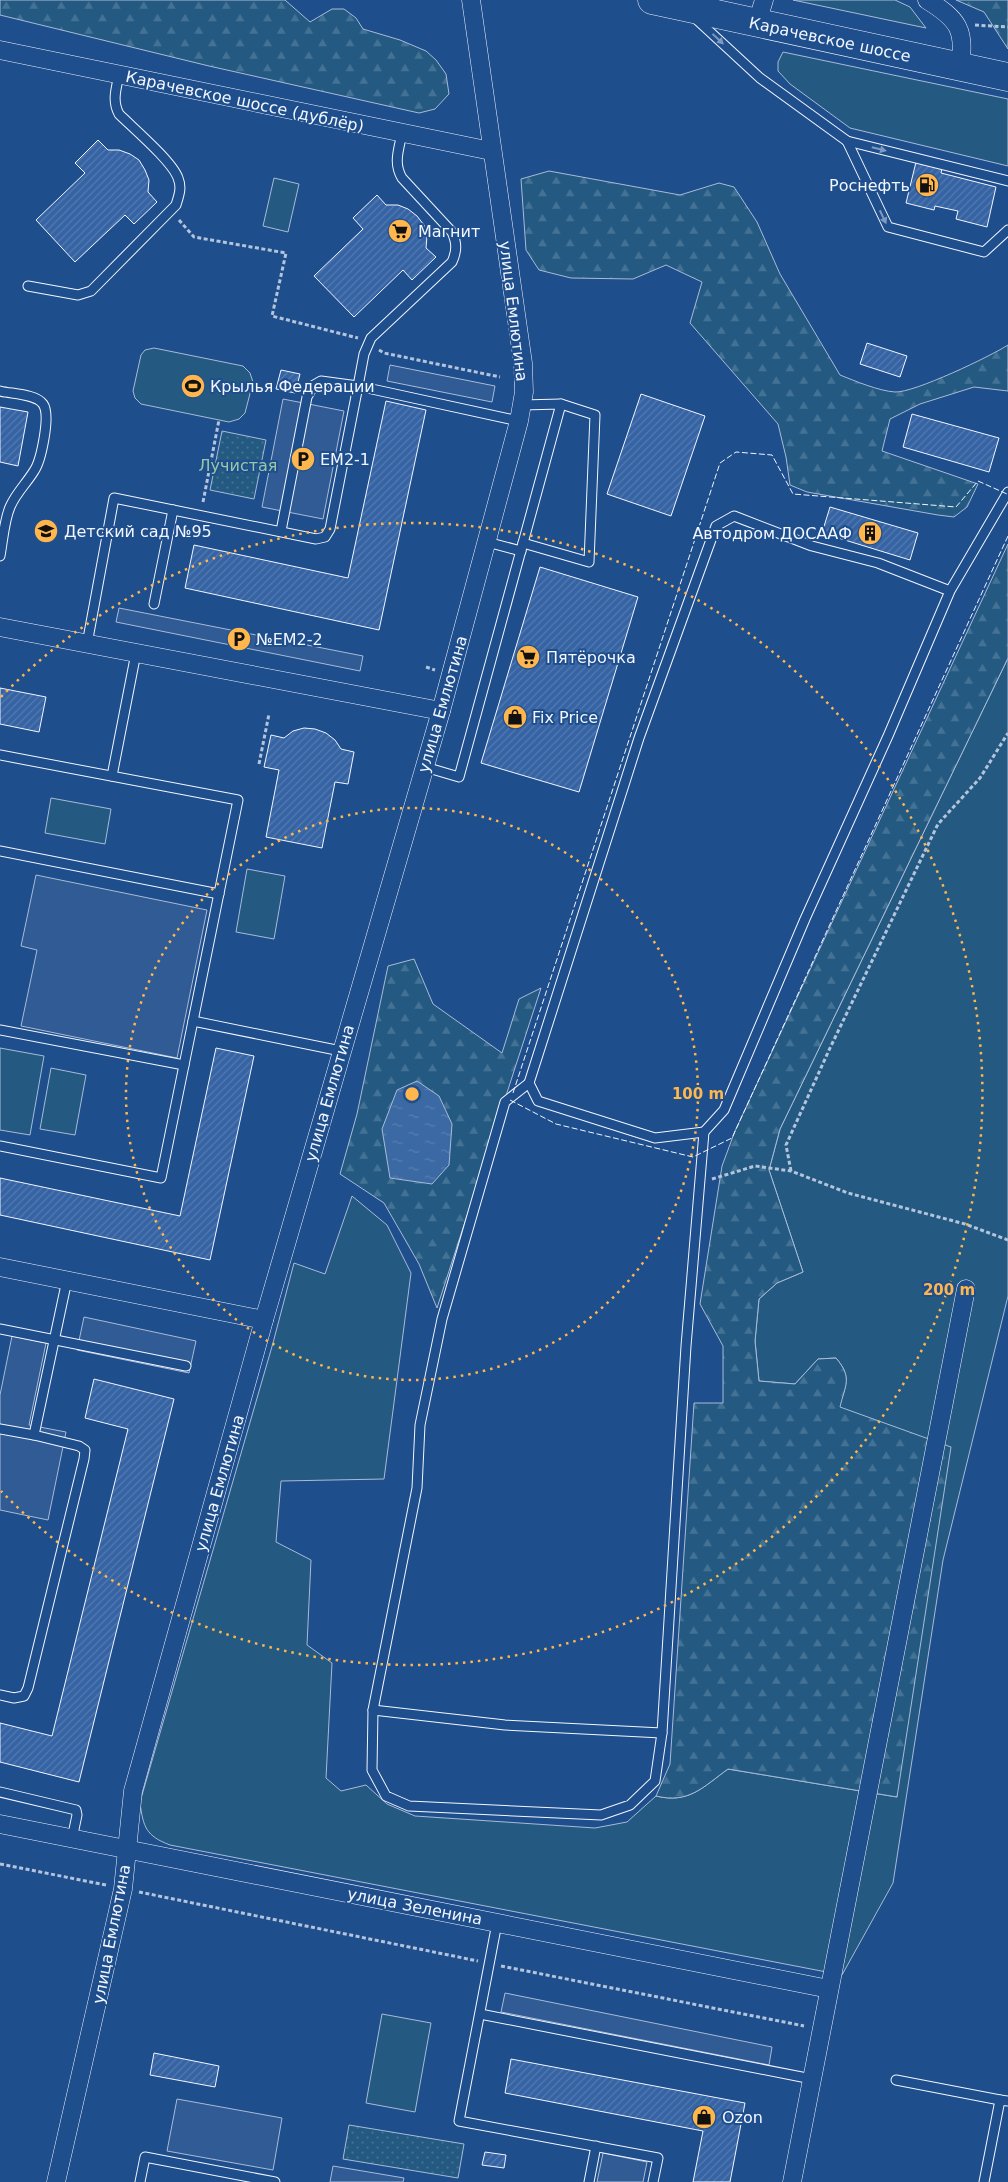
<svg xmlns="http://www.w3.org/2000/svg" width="1008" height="2182" font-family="'DejaVu Sans',sans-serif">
<defs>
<pattern id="forest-firs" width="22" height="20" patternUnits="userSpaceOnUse" patternTransform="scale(1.25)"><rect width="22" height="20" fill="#245a82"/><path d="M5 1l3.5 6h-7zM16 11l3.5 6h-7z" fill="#447295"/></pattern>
<pattern id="park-dots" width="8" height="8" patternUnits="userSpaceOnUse" patternTransform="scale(1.25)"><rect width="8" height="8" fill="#245a82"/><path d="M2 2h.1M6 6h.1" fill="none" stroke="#447295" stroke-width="1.8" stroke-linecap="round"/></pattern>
<pattern id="water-ripples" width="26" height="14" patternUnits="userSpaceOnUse" patternTransform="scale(1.25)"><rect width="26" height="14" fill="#3b69a3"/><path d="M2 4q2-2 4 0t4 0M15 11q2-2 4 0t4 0" fill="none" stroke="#587fb1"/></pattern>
<pattern id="building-hatch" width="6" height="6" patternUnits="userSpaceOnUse" patternTransform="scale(1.25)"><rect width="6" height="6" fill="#3563a3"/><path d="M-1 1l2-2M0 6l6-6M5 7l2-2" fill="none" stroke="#537ab1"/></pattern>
</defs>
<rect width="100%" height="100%" fill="#1f4e8c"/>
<g fill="#245a82" stroke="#a8bbd7">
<path d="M793,0H895L910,7L926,28Z"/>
<path d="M783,52L1008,99V166L850,128L790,84L778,71V62Z"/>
<path d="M274,178L299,184L288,232L263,226Z"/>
<path d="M154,348L243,366L250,373L253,382L245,413L239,419L229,422L141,404L135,398L133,391L141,355L145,350Z"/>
<path d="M1008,658V1296L943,1560L893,1883L842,1975L170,1845C146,1836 143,1827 140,1802L273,1343L294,1263L325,1274L352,1196L387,1225L411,1273L384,1479L281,1481L276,1542L311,1560L307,1645L332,1663L326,1778L341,1791L366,1785L387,1804L415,1816L595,1828L627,1822L656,1796C689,1804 703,1787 728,1769L897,1797L839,1407C846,1385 852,1377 836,1358L818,1359L795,1384L759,1381L755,1341L759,1299L777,1283L803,1272L769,1170L780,1129Z"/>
<path d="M51,798L111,809L105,844L45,833Z"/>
<path d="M247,869L285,876L274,939L236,932Z"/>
<path d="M0,1048L44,1056L30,1135L0,1130Z"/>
<path d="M51,1068L86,1075L75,1135L40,1129Z"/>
<path d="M382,2014L431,2023L415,2112L366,2103Z"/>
</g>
<g fill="url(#forest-firs)" stroke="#a8bbd7">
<path d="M0,0H285L310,22L332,9H344L356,18L363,29L400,40L426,51L436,60L446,74L449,94L435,109L419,113L209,66L0,15Z"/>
<path d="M956,0H1008V49L984,12Z"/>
<path d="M549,171L680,195L719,183L734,187L757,222L780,274L840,375C855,381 879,391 895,392C914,393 991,356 1008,345V391L974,387L920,404L890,419L882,451L978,484L967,507L954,517L938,515L807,492L790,485L786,457L778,424L690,323L702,282L666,265L633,279L571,278L539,270L526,250L521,179Z"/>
<path d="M1008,544V658L780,1129L769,1170L803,1272L777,1283L759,1299L755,1341L759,1381L795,1384L818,1359L836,1358C853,1378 845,1385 840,1407L951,1447L897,1797L728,1769C703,1787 689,1804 656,1796L670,1764L694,1403H723V1346L700,1304L722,1166L735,1131Z"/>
<path d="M414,959L433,1004L502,1053L519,999L541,988L437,1308L419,1264L384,1203L340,1174L357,1114L388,966Z"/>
</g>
<g fill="url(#park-dots)" stroke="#a8bbd7">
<path d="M222,431L266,440L254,499L210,490Z"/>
<path d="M349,2125L464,2144L458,2178L343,2159Z"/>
</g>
<g fill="#305b95" stroke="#a8bbd7">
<path d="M390,365L495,386L492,402L387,381Z"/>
<path d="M283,399L344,411L323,519L262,507Z"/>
<path d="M119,608L363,656L360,671L116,622Z"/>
<path d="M36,875L207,910L177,1058L21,1026L37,950L21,946Z"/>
<path d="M84,1317L196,1341L189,1373L77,1350Z"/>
<path d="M12,1336L46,1343L29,1425L66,1432L48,1520L0,1510V1395Z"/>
<path d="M505,1993L772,2047L769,2065L501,2012Z"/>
<path d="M177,2099L282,2118L273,2170L167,2151Z"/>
<path d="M603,2153L647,2162L643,2182H597Z"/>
<path d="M333,2166L404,2178L403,2182H330Z"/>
</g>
<path fill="url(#water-ripples)" stroke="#a8bbd7" d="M417,1081L439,1096L452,1124L449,1165L432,1184L390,1178L382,1129L397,1090Z"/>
<g fill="url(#building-hatch)" stroke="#f2f6ff">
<path d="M98,140L108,150H119L130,154L139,160L145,170L149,180L148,192L157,202L134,224L125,215L75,262L36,220L85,173L75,163Z"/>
<path d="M916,162L942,168L941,173L996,187L987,227L956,219L958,211L935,206L934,210L906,203Z"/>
<path d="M377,195L386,205H398L408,209L417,216L424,225L427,236L426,248L436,257L412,280L403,270L354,317L314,276L363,229L353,218Z"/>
<path d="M867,343L907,356L900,377L860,364Z"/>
<path d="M281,370L300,374L295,393L276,389Z"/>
<path d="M641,394L705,416L671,516L607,494Z"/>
<path d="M386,401L426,410L379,630L185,588L194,545L348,578Z"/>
<path d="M0,407L28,412L18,466L0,462Z"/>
<path d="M912,414L999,438L989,472L903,447Z"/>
<path d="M830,507L918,533L910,560L822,533Z"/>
<path d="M540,567L638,597L579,792L481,763Z"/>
<path d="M0,688L46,697L39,732L0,724Z"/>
<path d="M304,728L315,729L326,733L335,740L341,749L354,752L348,784L335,782L322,848L266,837L279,770L264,767L271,735L284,738L293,731Z"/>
<path d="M216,1048L254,1056L210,1260L0,1215V1178L180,1216Z"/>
<path d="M94,1379L174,1399L79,1782L0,1762V1723L52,1736L128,1429L85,1418Z"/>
<path d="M154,2053L219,2066L215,2087L150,2075Z"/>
<path d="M511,2059L745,2103L730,2182H693L703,2131L505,2093Z"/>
<path d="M485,2152L506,2155L504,2168L482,2165Z"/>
</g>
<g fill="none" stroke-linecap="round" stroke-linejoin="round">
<g stroke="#f2f6ff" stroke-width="11">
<g id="lane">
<path d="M695,18L760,78L847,141L1008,181"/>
<path d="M847,141L888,227L984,252L1008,230"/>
<path d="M28,286L78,295L91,291L176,205C179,195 182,188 178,178C172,161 133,128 119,114C112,101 116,89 119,75"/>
<path d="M0,391C12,394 36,394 43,404C51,415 41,461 34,471C26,484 16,493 10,507C4,521 3,540 0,556"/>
<path d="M281,531L307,397L314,385L321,381L358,386L364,354L371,338L452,262C457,251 457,243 452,232L402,178C393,163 399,149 402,133"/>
<path d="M487,542L521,551"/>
<path d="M523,543L589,562L595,415L561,404"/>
<path d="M950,591L878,563L812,546L734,516L716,526L639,738L529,1083L505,1102L442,1319L420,1425L417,1488L373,1710L372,1770L386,1796L409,1806L601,1815L630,1805L655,1781L662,1733L686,1346L704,1132L724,1110L805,919L888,736L950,591L1008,492"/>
<path d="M154,604L173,510"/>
<path d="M87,644L114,498L316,539L325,537L330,529L358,386L519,421"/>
<path d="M0,755L238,800L193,1021L341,1051"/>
<path d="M425,767L459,777L561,404L522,405"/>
<path d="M112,776L136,653"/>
<path d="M0,851L219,894"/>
<path d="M0,1030L184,1065"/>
<path d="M529,1083L538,1101L655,1138L704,1132"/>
<path d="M0,1146L161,1178L193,1021"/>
<path d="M0,1329L186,1366"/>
<path d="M0,1429L34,1435"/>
<path d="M0,1695L14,1698L24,1696L28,1688L84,1459L85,1450L79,1446L34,1435L67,1280"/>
<path d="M373,1710L505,1725L662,1733"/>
<path d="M0,1792L76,1810L77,1815L72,1839"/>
<path d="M497,1923L459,2121L658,2158L653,2182"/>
<path d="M480,2014L812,2079"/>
<path d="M896,2080L1000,2100"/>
<path d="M140,2182L145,2157L275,2182"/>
<path d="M589,2182L596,2146"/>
<path d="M984,2182L1000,2100L1008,2101"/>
</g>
</g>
<g stroke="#f2f6ff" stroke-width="19">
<g id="street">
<path d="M927,0C958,19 966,30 960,66"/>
<path d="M757,23L764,0"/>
<path d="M0,50L491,151"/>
<path d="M0,627L441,711"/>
<path d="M0,1267L264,1320"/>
<path d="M0,1824L829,1989"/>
<path d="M56,2182L123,1889L133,1791L264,1320L441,711L519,421L524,392L523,363L471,0"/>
<path d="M792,2182L966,1289"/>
</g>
</g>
<g stroke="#f2f6ff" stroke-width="29">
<path id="highway" d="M652,0L1008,77"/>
</g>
<g stroke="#b3c4dc" stroke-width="3" stroke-dasharray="4 2.5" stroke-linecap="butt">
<path d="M975,25L1008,27"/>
<path d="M179,220L194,237L286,253L272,316L358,338"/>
<path d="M379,350L384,353L500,377"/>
<path d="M203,502L219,420"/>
<path d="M426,667L435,670"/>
<path d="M259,764L269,714"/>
<path d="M791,1171L786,1145L830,1048L938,824L980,778L1008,733"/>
<path d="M712,1179L755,1166L791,1171L848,1193L965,1224L1008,1240"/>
<path d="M0,1864L106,1885"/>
<path d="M139,1892L478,1961"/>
<path d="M501,1966L804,2026"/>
</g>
<use href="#lane" stroke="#1f4e8c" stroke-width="9"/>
<use href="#street" stroke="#1f4e8c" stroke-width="18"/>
<use href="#highway" stroke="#1f4e8c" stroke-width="28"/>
<g stroke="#f2f6ff" stroke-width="1" stroke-dasharray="6 2.5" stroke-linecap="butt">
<path d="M513,1093L720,463L736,452L772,455L793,494L956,507L978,481L1007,494"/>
<path d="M510,1100L556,1124L693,1157L732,1138L1008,536"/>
</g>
</g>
<defs><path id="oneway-solid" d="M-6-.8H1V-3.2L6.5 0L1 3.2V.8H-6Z" transform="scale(1.25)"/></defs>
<g fill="#7e9ac0">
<use href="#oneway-solid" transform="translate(718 39) rotate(43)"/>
<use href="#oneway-solid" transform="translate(879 149) rotate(14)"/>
<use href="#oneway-solid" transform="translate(883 217) rotate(65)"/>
</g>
<g fill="none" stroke="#ffb74d" stroke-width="2.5" stroke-dasharray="2.5 5">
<circle cx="412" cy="1094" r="286"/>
<path d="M1 697A571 571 0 1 1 1 1491"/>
</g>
<defs>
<g id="fuel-disc" transform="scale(1.25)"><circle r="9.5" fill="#ffb74d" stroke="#1f4e8c"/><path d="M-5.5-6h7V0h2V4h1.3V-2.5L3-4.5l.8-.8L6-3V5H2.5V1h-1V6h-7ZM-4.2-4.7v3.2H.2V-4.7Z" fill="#111"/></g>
<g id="supermarket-disc" transform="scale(1.25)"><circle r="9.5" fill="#ffb74d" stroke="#1f4e8c"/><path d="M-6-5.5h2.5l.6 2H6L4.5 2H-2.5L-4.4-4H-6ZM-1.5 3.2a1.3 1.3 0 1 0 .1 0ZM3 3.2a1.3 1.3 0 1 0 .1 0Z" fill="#111"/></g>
<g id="stadium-disc" transform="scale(1.25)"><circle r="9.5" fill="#ffb74d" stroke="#1f4e8c"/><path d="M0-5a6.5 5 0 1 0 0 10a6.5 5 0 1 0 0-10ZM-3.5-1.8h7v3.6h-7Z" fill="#111"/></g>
<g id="parking-disc" transform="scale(1.25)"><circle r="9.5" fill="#ffb74d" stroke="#1f4e8c"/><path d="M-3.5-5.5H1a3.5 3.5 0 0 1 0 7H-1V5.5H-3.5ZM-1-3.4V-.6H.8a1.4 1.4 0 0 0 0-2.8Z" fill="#111"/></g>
<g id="school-disc" transform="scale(1.25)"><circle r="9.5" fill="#ffb74d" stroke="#1f4e8c"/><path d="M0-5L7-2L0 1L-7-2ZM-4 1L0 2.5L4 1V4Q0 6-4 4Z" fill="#111"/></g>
<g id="building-disc" transform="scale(1.25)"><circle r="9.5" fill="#ffb74d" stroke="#1f4e8c"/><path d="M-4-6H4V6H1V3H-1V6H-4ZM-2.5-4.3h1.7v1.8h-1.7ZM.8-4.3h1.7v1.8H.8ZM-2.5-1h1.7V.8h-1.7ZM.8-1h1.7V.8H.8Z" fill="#111"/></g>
<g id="shop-disc" transform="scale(1.25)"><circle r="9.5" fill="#ffb74d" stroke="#1f4e8c"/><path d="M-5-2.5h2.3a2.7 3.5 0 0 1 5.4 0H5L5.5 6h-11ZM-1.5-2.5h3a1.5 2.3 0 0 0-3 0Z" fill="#111"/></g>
</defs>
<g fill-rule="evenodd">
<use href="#fuel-disc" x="927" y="185"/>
<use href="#supermarket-disc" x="400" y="231"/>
<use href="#stadium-disc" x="193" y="386"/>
<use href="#parking-disc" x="303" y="459"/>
<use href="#school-disc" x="46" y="531"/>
<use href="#building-disc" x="870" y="533"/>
<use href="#parking-disc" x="239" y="639"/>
<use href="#supermarket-disc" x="528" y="657"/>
<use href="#shop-disc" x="515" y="717"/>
<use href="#shop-disc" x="704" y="2117"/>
</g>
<g text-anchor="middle" stroke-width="4" stroke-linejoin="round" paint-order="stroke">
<g font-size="16" fill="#f2f6ff" stroke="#1f4e8c">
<text transform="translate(830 39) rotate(12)" y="6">Карачевское шоссе</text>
<text transform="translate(245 101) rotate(12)" y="6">Карачевское шоссе (дублёр)</text>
<text transform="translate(514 311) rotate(83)" y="6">улица Емлютина</text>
<text transform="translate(442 704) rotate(-74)" y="6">улица Емлютина</text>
<text transform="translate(329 1093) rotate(-74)" y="6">улица Емлютина</text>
<text transform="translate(219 1483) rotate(-74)" y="6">улица Емлютина</text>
<text transform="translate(415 1906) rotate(11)" y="6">улица Зеленина</text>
<text transform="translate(111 1934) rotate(-79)" y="6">улица Емлютина</text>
</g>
<g font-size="16" fill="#f2f6ff" stroke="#1f4e8c" text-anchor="start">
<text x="910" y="191" text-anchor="end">Роснефть</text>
<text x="418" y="237">Магнит</text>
<text x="210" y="392">Крылья Федерации</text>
<text x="320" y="465">ЕМ2-1</text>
<text x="64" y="537">Детский сад №95</text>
<text x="852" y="539" text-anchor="end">Автодром ДОСААФ</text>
<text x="256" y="645">№ЕМ2-2</text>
<text x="546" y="663">Пятёрочка</text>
<text x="532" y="723">Fix Price</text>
<text x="722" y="2123">Ozon</text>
</g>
<g font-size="16" fill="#97c8a6" stroke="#1f4e8c">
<text x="238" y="471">Лучистая</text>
</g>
</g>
<circle cx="412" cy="1094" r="8" fill="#ffb74d" stroke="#1f4e8c" stroke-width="2.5"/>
<g font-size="15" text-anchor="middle" font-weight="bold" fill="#ffb74d" stroke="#1f4e8c" stroke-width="4" stroke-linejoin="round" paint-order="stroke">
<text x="698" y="1099">100 m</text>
<text x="949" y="1295">200 m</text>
</g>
</svg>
